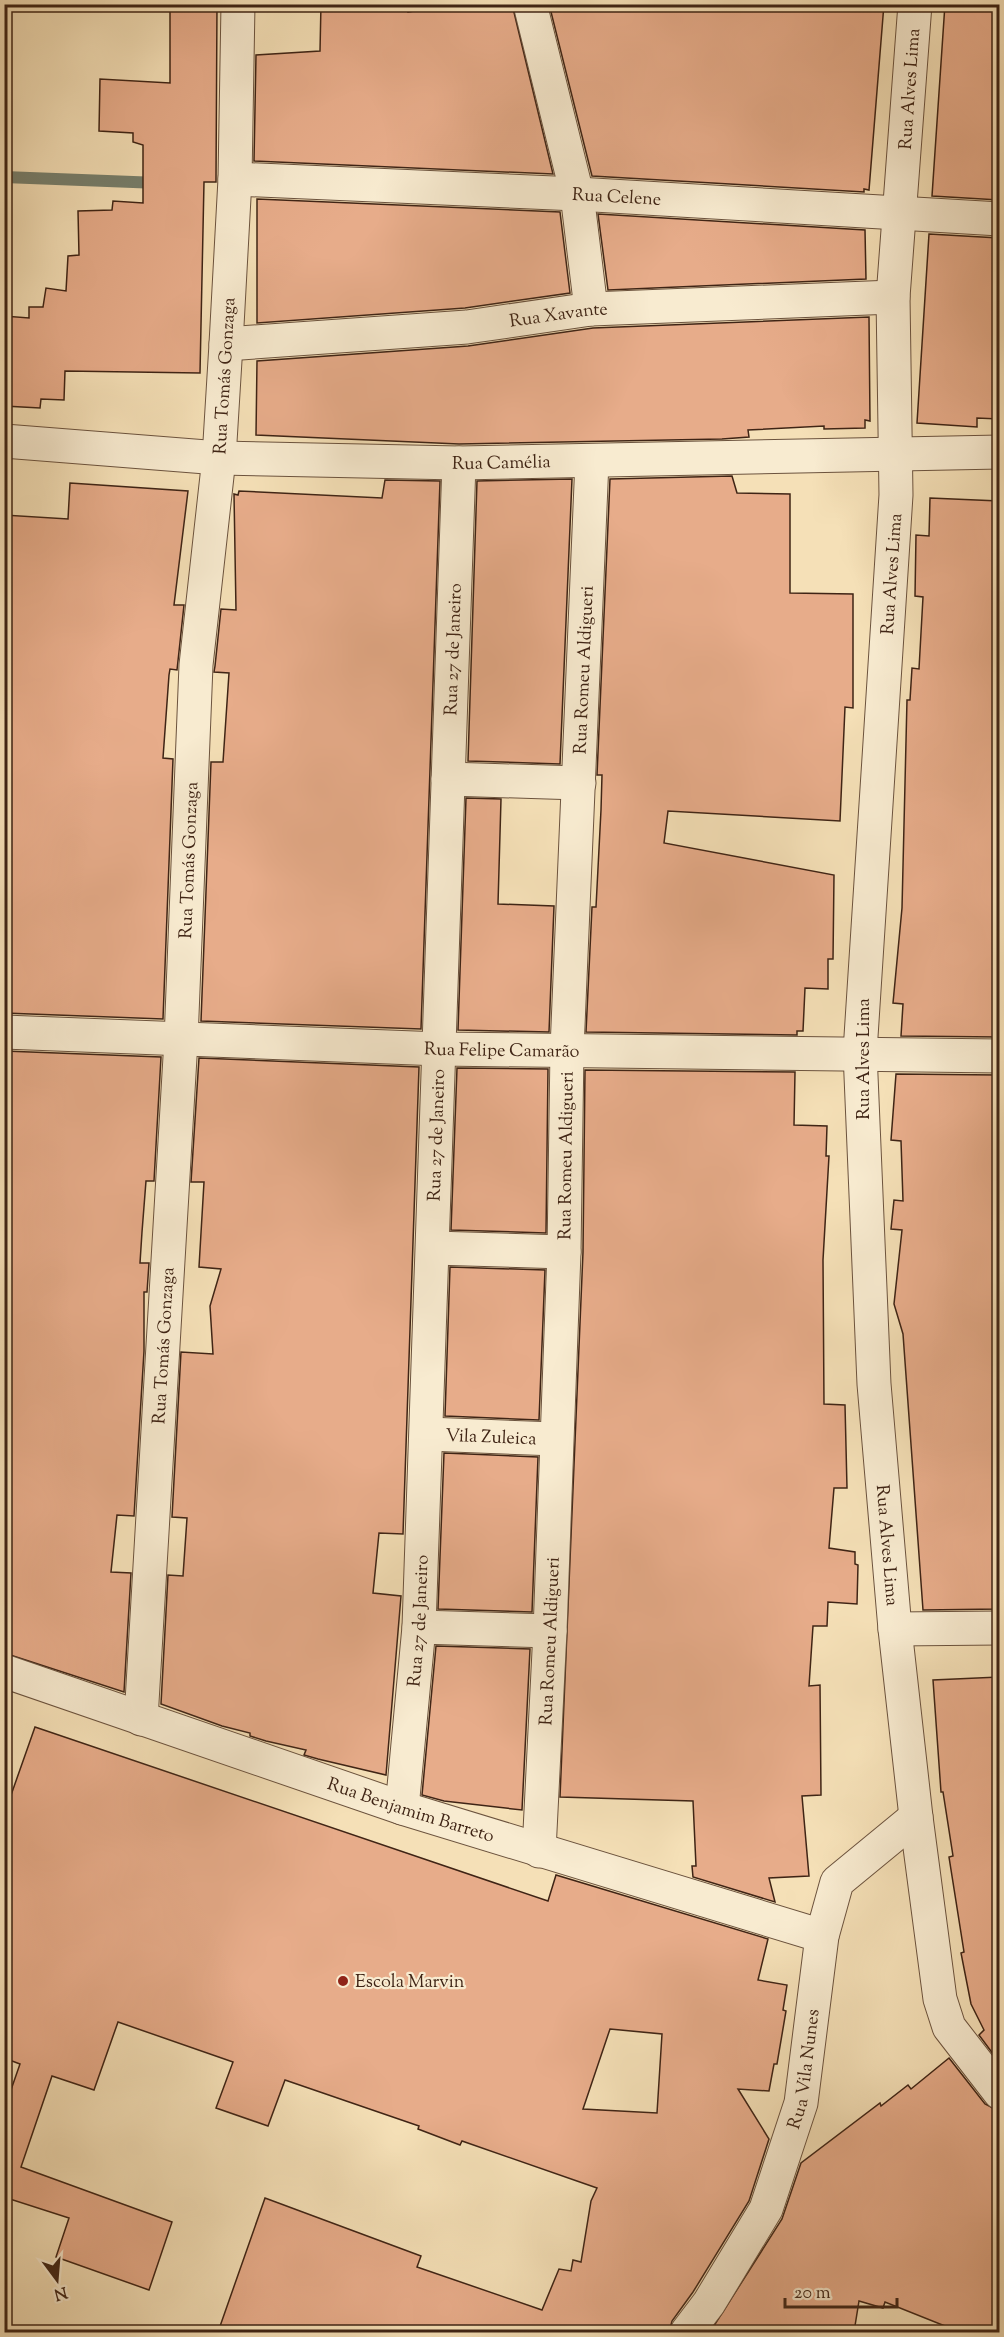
<svg xmlns="http://www.w3.org/2000/svg" width="1004" height="2337" font-family="'Sorts Mill Goudy',serif">
<rect width="100%" height="100%" fill="#f5e0b7"/>
<filter id="stains"><feTurbulence type="fractalNoise" baseFrequency=".00333" numOctaves="4"/><feColorMatrix values="0 0 0 0 .2 0 0 0 0 .09 0 0 0 0 .02 0 0 0 .5 -.17"/></filter>
<radialGradient id="worn" r=".72"><stop offset=".6" stop-color="#630" stop-opacity="0"/><stop offset="1" stop-color="#630" stop-opacity=".3"/></radialGradient>
<g fill="none" stroke-linecap="round" stroke-linejoin="round">
<path stroke="#77806e" stroke-width="12" d="M4,177L159,183"/>
</g>
<g fill="#e7ac8a" stroke="#3f2415" stroke-width="1.5" fill-rule="evenodd">
<path d="M170,4H217L216,178V182H204L200,373L65,371L64,400L41,399L40,408L4,406V316L29,318V307H43L46,288L66,291L68,256L79,255L78,211L112,210L113,201L143,203V145L133,142V133L99,131L100,79L170,83Z"/>
<path d="M321,4H407L408,12L453,4H512L553,174L254,161L256,55L320,51Z"/>
<path d="M549,4H884L869,190L864,189V192L592,176Z"/>
<path d="M945,4H999V200L932,196Z"/>
<path d="M257,199L560,212L570,293L465,308L257,323Z"/>
<path d="M598,214L865,230L866,279L608,290Z"/>
<path d="M929,234L999,238V419L977,418V427L917,423Z"/>
<path d="M869,317L870,421L865,420V428L824,429V426L748,430L749,437L722,439L459,444L256,435L257,361L468,346L593,328Z"/>
<path d="M732,476L737,493L790,494V593L853,594V708L845,707L840,821L668,811L664,843L834,875L833,959H828V989L805,988L803,1031H797V1035L586,1032L592,907H596L601,810L602,775H597L610,479Z"/>
<path d="M572,479L560,764L468,761L477,481Z"/>
<path d="M385,480L440,481L421,1029L201,1021L211,762H223L229,673L214,672L215,666L221,609L236,610L234,494L238,495L239,491L382,498Z"/>
<path d="M70,483L188,491L174,605H184L177,670L170,669L169,675L163,758L173,759L163,1019L4,1013V515L68,519Z"/>
<path d="M930,498L999,501V1037L901,1036L903,1004L893,1003L902,908L907,700H910L912,668L919,669L923,597L915,596L916,535L929,536Z"/>
<path d="M466,798L501,799L498,904L554,906L549,1032L458,1030Z"/>
<path d="M4,1051L161,1057L154,1181H146L142,1232L140,1263H149L147,1292H144V1351L134,1516L117,1515L111,1572L131,1573L124,1692L4,1653Z"/>
<path d="M199,1058L419,1067L403,1534L379,1533L373,1593L401,1596L386,1775L318,1759L304,1755L306,1750L266,1741L250,1736V1733L222,1726L161,1704L168,1575L183,1576L187,1518L172,1517L181,1352L213,1354L210,1306L221,1269L199,1267L204,1182H191Z"/>
<path d="M457,1068L548,1069L546,1233L451,1230Z"/>
<path d="M585,1070L795,1072L794,1125L827,1126L826,1156H829L823,1260L824,1404L845,1405L847,1488H834L829,1548L855,1552V1564L858,1565L857,1604L828,1602L827,1626H813L809,1686L820,1685L821,1795L802,1796L809,1876L769,1878L775,1902L693,1877L692,1866H696L693,1801L560,1797L583,1252Z"/>
<path d="M896,1074L998,1075L999,1609L923,1610L903,1334L894,1304L902,1230L891,1229L894,1200L903,1201L901,1141L891,1140Z"/>
<path d="M450,1267L545,1270L539,1420L445,1416Z"/>
<path d="M444,1453L538,1457L532,1612L438,1609Z"/>
<path d="M436,1646L530,1649L522,1810L444,1801L422,1795Z"/>
<path d="M999,1677V2062L979,2035L984,2030L971,2004L961,1953L964,1952L949,1857L953,1856L943,1792H941L933,1680Z"/>
<path d="M35,1727L548,1901L556,1875L768,1939L758,1980L787,1985L783,2010L786,2011L777,2064H774L769,2091L738,2089L769,2139L749,2201L693,2292L672,2321L669,2332H218L265,2198L421,2256L417,2267L542,2310L559,2269L571,2271L573,2260L581,2262L591,2201L597,2188L462,2141L460,2145L418,2129L419,2126L285,2080L268,2126L216,2108L233,2062L118,2022L94,2090L52,2076L21,2167L172,2222L149,2290L56,2257L69,2218L10,2199L4,2200V2110L20,2064L4,2058V1815ZM610,2029L662,2034L657,2113L583,2109Z"/>
<path d="M949,2058L985,2104L999,2111V2332H960L885,2302L883,2308L859,2301L854,2332H710L782,2219L801,2163L880,2103L881,2106L908,2085L911,2089Z"/>
</g>
<g fill="none" stroke-linecap="round" stroke-linejoin="round">
<g stroke="#6c533e" stroke-width="35">
<g id="minor">
<path d="M530,4L577,194L591,309"/>
<path id="s1" d="M915,4L893,297L896,495L860,1052L874,1384L895,1629L916,1817L940,1999L949,2027L1000,2093"/>
<path id="s2" d="M235,179L577,194L1000,219"/>
<path id="s3" d="M226,344L467,327L591,309L893,297"/>
<path id="s4" d="M4,441L219,458L459,463L1000,452"/>
<path d="M448,779L579,783"/>
<path id="s5" d="M4,1032L440,1049L1000,1056"/>
<path d="M433,1248L564,1252"/>
<path id="s6" d="M427,1434L556,1439"/>
<path d="M419,1627L550,1631"/>
<path d="M895,1629L1000,1628"/>
<path id="s7" d="M4,1671L402,1808L822,1936"/>
<path id="s8" d="M141,1719L181,1040L196,665L219,458L226,344L235,179L238,4"/>
<path id="s9" d="M402,1808L419,1627L459,463"/>
<path id="s10" d="M539,1851L550,1631L564,1252L567,1049L592,461"/>
<path id="s11" d="M687,2332L709,2303L766,2209L801,2103L822,1936L837,1882L916,1817"/>
</g>
</g>
<use href="#minor" stroke="#f8ebd0" stroke-width="33"/>
</g>
<circle fill="#8f2418" stroke="#f8ebd0" stroke-width="2" cx="343" cy="1981" r="6"/>
<g text-anchor="middle" stroke-width="4.5" stroke-linejoin="round" paint-order="stroke">
<g font-size="18" fill="#3f2415" stroke="#f8ebd0">
<text transform="translate(909 89) rotate(-86)" y="6">Rua Alves Lima</text>
<text dy="6" stroke="none"><textPath href="#s2" startOffset="382">Rua Celene</textPath></text>
<text dy="6" stroke="none"><textPath href="#s3" startOffset="334">Rua Xavante</textPath></text>
<text dy="6" stroke="none"><textPath href="#s8" startOffset="1346">Rua Tomás Gonzaga</textPath></text>
<text dy="6" stroke="none"><textPath href="#s4" startOffset="498">Rua Camélia</textPath></text>
<text transform="translate(891 574) rotate(-86)" y="6">Rua Alves Lima</text>
<text dy="6" stroke="none"><textPath href="#s9" startOffset="1160">Rua 27 de Janeiro</textPath></text>
<text dy="6" stroke="none"><textPath href="#s10" startOffset="1182">Rua Romeu Aldigueri</textPath></text>
<text dy="6" stroke="none"><textPath href="#s8" startOffset="860">Rua Tomás Gonzaga</textPath></text>
<text dy="6" stroke="none"><textPath href="#s5" startOffset="498">Rua Felipe Camarão</textPath></text>
<text transform="translate(863 1059) rotate(-90)" y="6">Rua Alves Lima</text>
<text dy="6" stroke="none"><textPath href="#s9" startOffset="674">Rua 27 de Janeiro</textPath></text>
<text dy="6" stroke="none"><textPath href="#s10" startOffset="696">Rua Romeu Aldigueri</textPath></text>
<text dy="6" stroke="none"><textPath href="#s8" startOffset="374">Rua Tomás Gonzaga</textPath></text>
<text dy="6" stroke="none"><textPath href="#s6" startOffset="64">Vila Zuleica</textPath></text>
<text dy="6" stroke="none"><textPath href="#s1" startOffset="1544">Rua Alves Lima</textPath></text>
<text dy="6" stroke="none"><textPath href="#s9" startOffset="188">Rua 27 de Janeiro</textPath></text>
<text dy="6" stroke="none"><textPath href="#s10" startOffset="210">Rua Romeu Aldigueri</textPath></text>
<text dy="6" stroke="none"><textPath href="#s7" startOffset="430">Rua Benjamim Barreto</textPath></text>
<text dy="6" stroke="none"><textPath href="#s11" startOffset="292">Rua Vila Nunes</textPath></text>
</g>
<g font-size="18" fill="#3f2415" stroke="#f8ebd0" text-anchor="start">
<text x="355" y="1987">Escola Marvin</text>
</g>
</g>
<rect width="1004" height="2337" fill="none" stroke="#f5e0b7" stroke-width="24"/>
<rect x="6" y="6" width="992" height="2325" fill="none" stroke="#3f2415" stroke-width="3"/>
<rect x="12" y="12" width="980" height="2313" fill="none" stroke="#3f2415" stroke-width="1.5"/>
<g transform="translate(57 2280) rotate(164)" stroke="#f8ebd0" stroke-width="4.5" paint-order="stroke">
<path d="M0-4.5L10 22L0 15L-10 22Z" fill="#3f2415"/>
<text y="-9" font-size="16" font-weight="bold" text-anchor="middle" fill="#3f2415">N</text>
</g>
<path d="M785 2298v9h112v-9" fill="none" stroke="#3f2415" stroke-width="3"/>
<text x="794" y="2298" font-size="18" fill="#3f2415" stroke="#f8ebd0" stroke-width="4.5" paint-order="stroke">20 m</text>
<rect width="100%" height="100%" filter="url(#stains)"/>
<rect width="100%" height="100%" fill="url(#worn)"/>
</svg>
